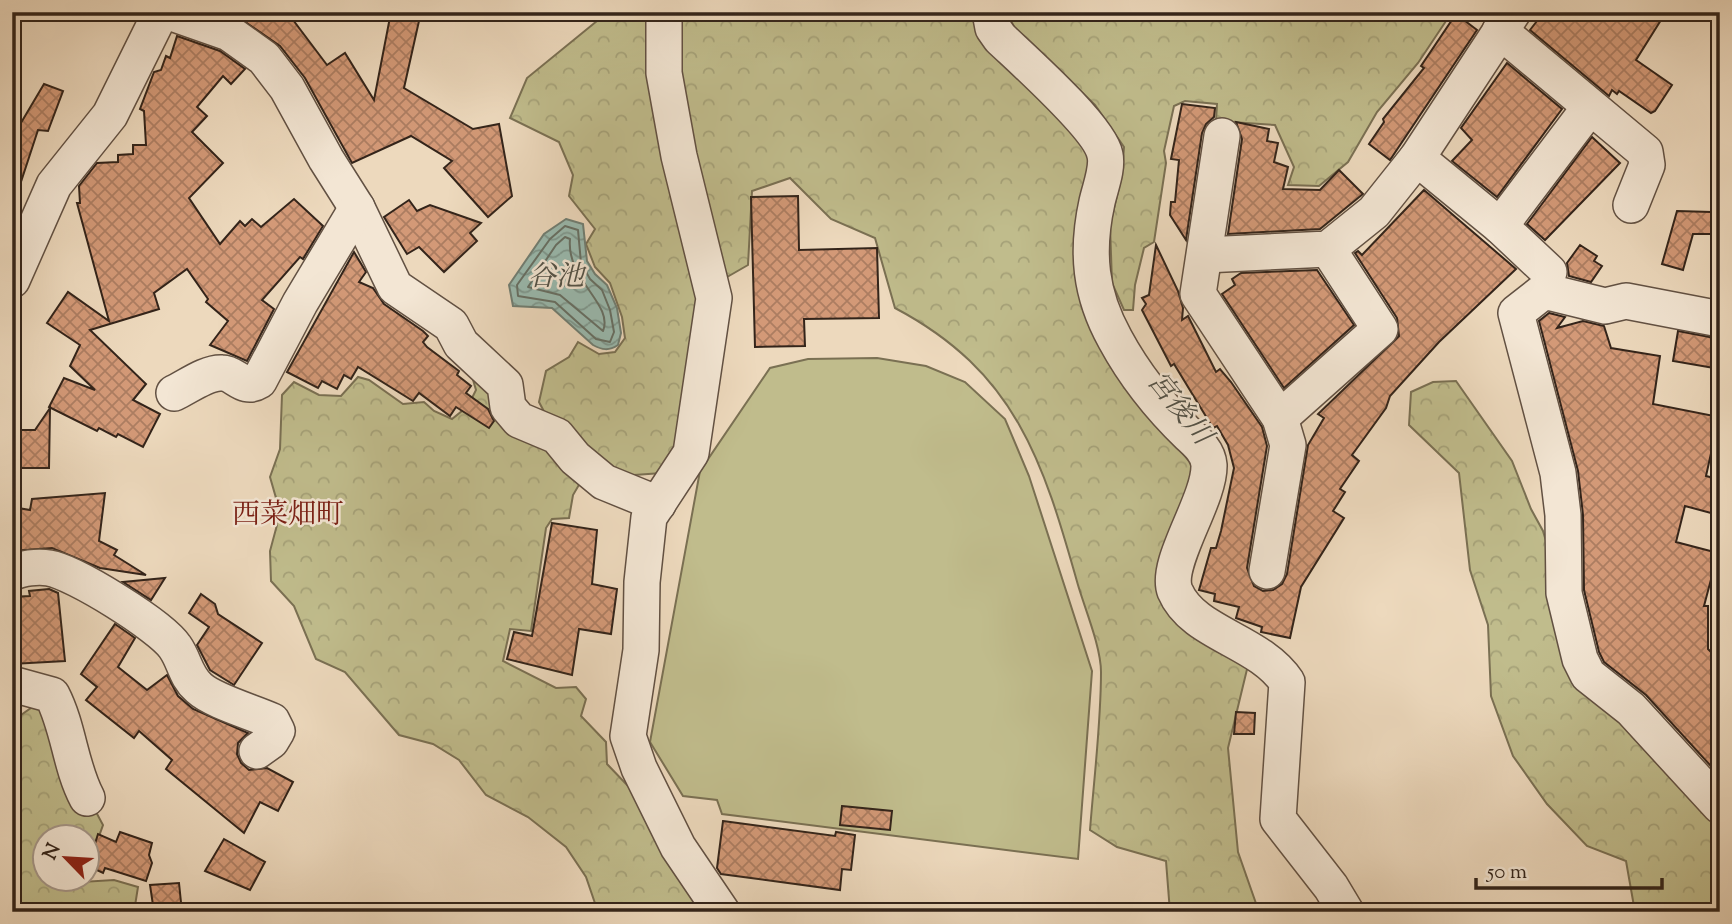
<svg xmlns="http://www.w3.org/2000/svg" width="1732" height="924" font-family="'Sorts Mill Goudy','Noto Serif JP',serif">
<defs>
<pattern id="forest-crowns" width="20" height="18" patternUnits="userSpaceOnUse" patternTransform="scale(1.75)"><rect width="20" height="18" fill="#c0bc8c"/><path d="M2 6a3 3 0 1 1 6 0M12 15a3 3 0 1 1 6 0" fill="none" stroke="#a5a178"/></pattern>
<pattern id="water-waves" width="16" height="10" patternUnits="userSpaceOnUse" patternTransform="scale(1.75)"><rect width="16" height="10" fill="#99baaf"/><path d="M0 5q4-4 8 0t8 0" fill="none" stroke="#7d978e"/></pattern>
<pattern id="building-cross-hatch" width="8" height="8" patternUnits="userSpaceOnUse" patternTransform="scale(1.75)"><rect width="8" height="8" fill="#d39977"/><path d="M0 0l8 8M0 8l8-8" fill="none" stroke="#ac7d61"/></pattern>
</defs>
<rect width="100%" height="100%" fill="#edd9bd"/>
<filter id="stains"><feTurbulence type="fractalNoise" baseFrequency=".00286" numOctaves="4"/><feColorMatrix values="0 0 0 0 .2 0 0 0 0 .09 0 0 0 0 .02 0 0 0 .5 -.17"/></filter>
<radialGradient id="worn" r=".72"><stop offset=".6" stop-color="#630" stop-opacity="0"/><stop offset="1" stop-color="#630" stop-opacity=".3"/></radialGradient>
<g fill="url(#forest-crowns)" stroke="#7a7053" stroke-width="2">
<path d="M608,12H841L844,18L861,12H981L1091,150L1081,264L1198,457L1163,567L1249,661L1228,748L1238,852L1259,912H1170L1166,861L1117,847L1090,830C1094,778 1101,724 1101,672C1101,647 1085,609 1078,585C1043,461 1016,372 895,308L875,238L831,219L790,178L752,191L748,265L701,292L682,452L662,473L620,476L548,419L539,402L546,371L569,357L578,342L599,354L615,352L625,338L622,317L610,283L595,267L586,244L595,229L569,196L573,175L559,142L510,118L527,78Z"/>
<path d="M1009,12H1452L1418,63L1377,112L1348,162L1319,186L1288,185L1294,167L1275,125L1216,121L1217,104L1185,101L1174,106L1164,151L1166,163L1154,242L1144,248L1135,285L1133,310H1124L1112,283L1110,225L1122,175L1124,147L1095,105L1015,28L1009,18Z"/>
<path d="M471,373L583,478L573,495L569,518L552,519L546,528L531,631L510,629L503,661L556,688L576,687L586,699L581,716L606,742L607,764L653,812L707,912H598L586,877L566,847L528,817L486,795L459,760L433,744L399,735L345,672L316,659L294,606L271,581L270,551L277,525L276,498L270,477L280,449L282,395L294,382L319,395L341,396L358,377L369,380L403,404L424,402L434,411L452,419L468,406L476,390Z"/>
<path d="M1456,381L1512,461L1531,509L1543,531L1551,558L1557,620L1720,821V912H1635L1626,861L1587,846L1547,804L1513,756L1491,696L1488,625L1470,570L1459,473L1409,425L1411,392L1433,382Z"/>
<path d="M38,703L103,825L88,867V836H46V878L83,879L82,882L114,880L138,887L134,912H12L14,720Z"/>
</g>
<path fill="#c0bc8c" stroke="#7a7053" stroke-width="2" d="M877,358L926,366L965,382L1005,419L1029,476L1092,671L1078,859L722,814L717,800L683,796L650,742L700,471L770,368L808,359Z"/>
<path fill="url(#water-waves)" stroke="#707e73" stroke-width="2" d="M566,219L583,224L587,261L595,274L607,285L617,308L621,333L618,345C609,351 602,350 593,345L552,308L513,306L509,285L544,234Z"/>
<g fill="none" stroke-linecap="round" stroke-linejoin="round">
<g stroke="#666f64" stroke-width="2">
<path d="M565,226L578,230L581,263L590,279L602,290L610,310L614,332L610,342L596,339L555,302L518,296L517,285L550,239Z"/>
<path d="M565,237L570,239C566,280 614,304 603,331L560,295L528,287L556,245Z"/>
</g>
</g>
<g fill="url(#building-cross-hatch)" stroke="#33241a" stroke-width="2">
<path d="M231,12H287L327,65L345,53L374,100L391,12H421L404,88L473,129L499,124L512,196L488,217L444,168L452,161L411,136L352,163L305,78L280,46Z"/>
<path d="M1544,12H1666L1636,60L1672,85L1655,111L1651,113L1619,91L1617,94L1612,90L1609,96L1530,30Z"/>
<path d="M1456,14L1477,30L1390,160L1369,144L1384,122L1383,119L1424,68L1421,66Z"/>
<path d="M177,36L220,51L245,69L231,84L223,76L197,107L207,116L192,132L223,163L189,198L220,244L240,221L245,226L252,219L261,227L294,199L323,226L303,259L300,257L262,300L274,309L247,361L210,345L228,321L206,302L208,299L187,269L154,293L159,309L90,330L146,384L133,400L160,414L143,447L118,434L116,437L99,428L97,431L49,407L64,378L95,390L70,366L80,345L47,323L68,292L109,321L77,203H80L79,186L97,163L118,162V155L133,154V145H146L144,111L140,109L154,72L161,70L166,56L170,58Z"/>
<path d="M1507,63L1562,109L1497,197L1452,161L1472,140L1461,128Z"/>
<path d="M44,84L63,91L48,131L38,130L16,197L12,196V138Z"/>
<path d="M1182,104L1215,108L1214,117L1206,124L1202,133L1186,240L1170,215L1171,202H1175L1179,160L1171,159Z"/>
<path d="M1236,122L1269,129L1267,141L1278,143L1274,162L1288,167L1283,189L1320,190L1339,170L1363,194L1320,229L1228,234L1242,139Z"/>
<path d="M1592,137L1620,163L1545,240L1527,224Z"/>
<path d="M1424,190L1516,269L1439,342L1390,396L1386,408L1352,455L1359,461L1340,489L1345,492L1333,511L1344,518L1301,587L1290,638L1261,632L1262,627L1236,618L1239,607L1214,601L1215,594L1199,590L1211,548H1216L1221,531L1234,468L1228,445L1217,426L1213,428L1174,364L1171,366L1142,310L1146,304L1142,298L1149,295L1156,245L1178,291L1183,308L1182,320L1188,316L1216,372L1220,369L1231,382L1262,427L1267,446L1247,568L1254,586L1263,591L1273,590L1282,584L1287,574L1308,445L1324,418L1318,414L1399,336L1397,318L1355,253L1358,251L1362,255Z"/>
<path d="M798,196L799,250L877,248L879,318L804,319L805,346L755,347L751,197Z"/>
<path d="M409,200L417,211L430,205L481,223L470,233L477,241L444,272L419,247L407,254L384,217Z"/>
<path d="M1677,211L1711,212V234H1693L1683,270L1662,264Z"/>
<path d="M1580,245L1597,256L1594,261L1602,266L1591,282L1569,276L1567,263Z"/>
<path d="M354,252L366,272L359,282L373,288L384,304L423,331L428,336L423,342L427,347L459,371L457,375L471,386L466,393L488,409L494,421L489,428L456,407L450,416L419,393L413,401L358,367L351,379L344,375L337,389L322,381L318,388L287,372Z"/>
<path d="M1317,270L1354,325L1284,388L1222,294L1235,285L1232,279L1241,273Z"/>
<path d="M1549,313L1565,317L1557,328L1583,321L1604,326L1611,348L1660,356L1653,404L1719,417L1706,476L1718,479L1711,513L1685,506L1676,542L1718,553L1704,606H1708V649L1720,661V776L1646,695L1604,662L1599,652L1584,590L1583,515L1578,471L1539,321Z"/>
<path d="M1678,331L1720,339V369L1673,361Z"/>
<path d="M50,408L49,468H12V433L16,430H35Z"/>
<path d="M105,493L99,541L117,550L114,555L146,575L100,568L52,548L12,551L18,508L30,510L32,499Z"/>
<path d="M552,523L597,530L592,584L617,589L611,634L579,629L572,675L507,659L514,632L532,636Z"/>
<path d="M165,578L151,600L123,582Z"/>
<path d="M49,589L58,593L65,661L12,664V597L30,596L29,591Z"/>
<path d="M201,594L215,604L218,614L262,643L234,685L210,670L197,645L209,627L189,613Z"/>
<path d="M115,624L135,638L118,667L147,690L167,675L178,696L193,709L248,733L238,743L237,754L241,763L249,770L267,768L293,782L278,811L260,802L244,833L166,769L172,760L139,731L134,738L86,700L97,687L81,674Z"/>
<path d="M1236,712L1255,713L1254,734H1234Z"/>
<path d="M842,806L892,811L890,830L840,825Z"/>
<path d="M723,821L835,836L836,832L855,835L851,870L842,869L840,890L721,874L717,868Z"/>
<path d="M120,832L152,843L149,855L152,863L146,881L105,868L103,873L88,866L98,834L116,842Z"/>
<path d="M224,839L265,862L250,890L205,871Z"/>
<path d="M179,883L182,912H154L150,885Z"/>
</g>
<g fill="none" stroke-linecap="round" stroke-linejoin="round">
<g stroke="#625143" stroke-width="38">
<g id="minor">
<path d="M169,12L229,33L264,58L287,88L326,159L357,208L395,287L451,325L461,344L505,385L508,407L519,420L557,436L575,458L604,482L658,504"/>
<path d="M664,12V73L679,156L714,298L691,453L649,517L642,582L641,650L628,736L639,768L678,847L722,912"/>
<path d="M990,12L993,28L1000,38C1023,60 1100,128 1105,155C1108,169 1100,188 1097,202C1086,252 1090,294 1115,339C1135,376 1159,406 1189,435C1198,443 1208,452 1209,465C1210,500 1164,563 1175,591C1193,634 1259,640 1287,682L1278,819L1331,887L1346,912"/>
<path d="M1500,31L1645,152L1647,165L1631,205"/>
<path d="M1222,136L1198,294L1280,418L1288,445L1267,571"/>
<path d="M1417,158L1500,226L1549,272"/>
<path d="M1500,226L1590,107"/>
<path d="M1205,255L1328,249L1374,212L1417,158L1513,12"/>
<path d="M12,280L54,185L110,115L161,12"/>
<path d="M1720,319L1626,301L1605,306L1544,291L1516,313L1558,473L1563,515L1564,593L1580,659L1588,675L1631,709L1720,806"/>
<path d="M174,393C187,387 207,372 222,373C236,373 243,391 259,381L300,303L357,208"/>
<path d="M1280,418L1380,329L1328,249"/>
<path d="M12,573C21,568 38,566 49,568C74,572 161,626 175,647C185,661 185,676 199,688C213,701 252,712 272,721L277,731L271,741L257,751"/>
<path d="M12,684L52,695C69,728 70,766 87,798"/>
</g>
</g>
<use href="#minor" stroke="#f3e6d4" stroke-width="35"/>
</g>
<g text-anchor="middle" stroke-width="5" stroke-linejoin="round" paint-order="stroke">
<g font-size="28" font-style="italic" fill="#525147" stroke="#f3e6d4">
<text x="556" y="285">谷池</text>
<text transform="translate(1181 407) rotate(51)" y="10">宮後川</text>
</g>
<g font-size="28" fill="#7a1f14" stroke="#f3e6d4">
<text x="288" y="523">西菜畑町</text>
</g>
</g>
<rect width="1732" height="924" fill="none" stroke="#edd9bd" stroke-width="42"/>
<rect x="14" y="14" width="1704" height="896" fill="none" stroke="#33241a" stroke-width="3.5"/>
<rect x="21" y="21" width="1690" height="882" fill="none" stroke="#33241a" stroke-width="2"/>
<g transform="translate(66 858) rotate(295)"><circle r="33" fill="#f3e6d4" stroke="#a6988a" stroke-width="2"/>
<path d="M0-5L12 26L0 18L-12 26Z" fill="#8f2418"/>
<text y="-10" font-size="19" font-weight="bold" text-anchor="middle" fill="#33241a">N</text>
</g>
<path d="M1476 878v10h186v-10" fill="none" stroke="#33241a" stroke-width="3.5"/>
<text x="1487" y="878" font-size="21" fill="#33241a" stroke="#f3e6d4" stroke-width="5" paint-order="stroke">50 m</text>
<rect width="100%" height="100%" filter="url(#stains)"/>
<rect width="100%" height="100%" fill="url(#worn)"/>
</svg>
